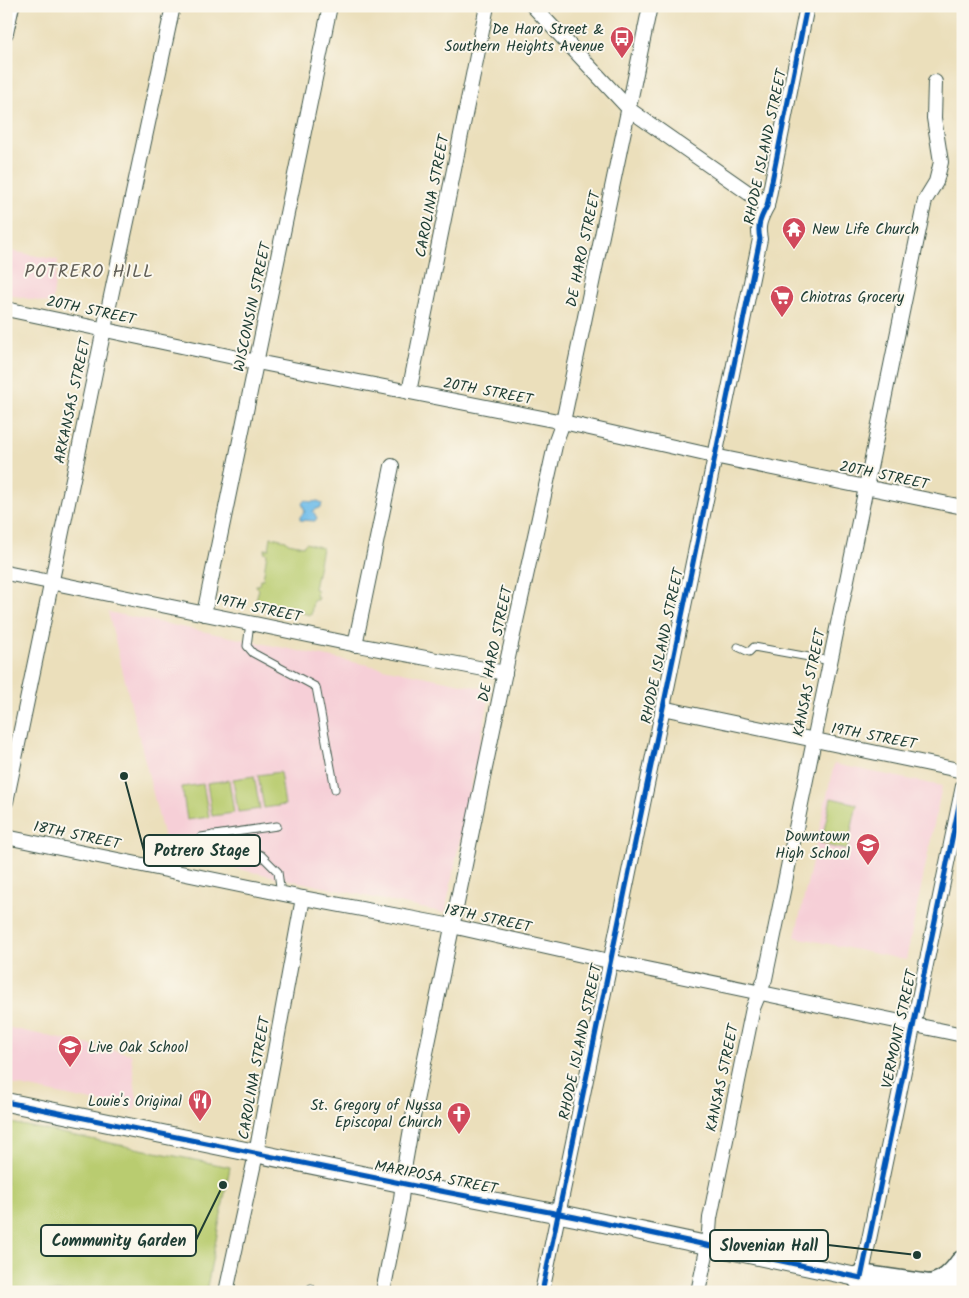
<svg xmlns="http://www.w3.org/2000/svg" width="969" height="1298" font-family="Kalam,sans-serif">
<rect width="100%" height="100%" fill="#fbf7ec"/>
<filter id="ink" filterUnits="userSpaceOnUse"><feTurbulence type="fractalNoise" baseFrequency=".02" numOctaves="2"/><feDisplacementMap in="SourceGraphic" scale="10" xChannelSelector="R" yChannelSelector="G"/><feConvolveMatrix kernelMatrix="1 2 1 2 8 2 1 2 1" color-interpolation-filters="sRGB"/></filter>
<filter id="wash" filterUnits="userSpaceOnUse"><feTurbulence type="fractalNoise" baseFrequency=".0096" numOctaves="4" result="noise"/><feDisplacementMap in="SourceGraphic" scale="20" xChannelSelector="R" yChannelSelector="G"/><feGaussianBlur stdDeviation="1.12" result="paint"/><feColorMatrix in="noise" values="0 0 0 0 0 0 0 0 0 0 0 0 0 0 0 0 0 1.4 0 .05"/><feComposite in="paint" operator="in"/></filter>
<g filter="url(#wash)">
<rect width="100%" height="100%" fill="#ebdfbb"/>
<g fill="#f6cfd7">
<path d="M6,250L58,260L52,304L6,294Z"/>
<path d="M108,612L491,690L445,913L168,854Z"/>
<path d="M834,764L942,786L906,960L795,937Z"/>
<path d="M6,1027L131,1054L137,1101L135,1110L6,1083Z"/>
</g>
<g fill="#b9cc70" stroke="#6c8452">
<path d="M271,537L286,540L288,543L303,546L306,543L322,548L314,589L317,590L316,596L318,597L317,600H313L311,615L255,603L259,589L256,586V585H259L260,579H263L267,553L264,552L265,549H269Z"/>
<path d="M280,772L285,805L264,808L258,775Z"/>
<path d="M254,776L260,809L238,812L233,779Z"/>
<path d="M229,780L234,813L212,816L207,783Z"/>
<path d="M203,784L209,817L187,820L182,787Z"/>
<path d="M831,798L857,804L847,850L821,844Z"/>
<path d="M6,1122L230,1167L206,1292H6Z"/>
</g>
<path fill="#6ebce9" stroke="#467c8e" d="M305,500L311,502L318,501L322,503L321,507L313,511L317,518L315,521L300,520V517L305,511L302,503Z"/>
</g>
<g filter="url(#ink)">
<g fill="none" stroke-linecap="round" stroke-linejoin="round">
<g stroke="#3e5548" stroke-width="9">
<g id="service">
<path d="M250,623L247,646L253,653L316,687L335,789"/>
<path d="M738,647L749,652L754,647L831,661"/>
<path d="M213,835L261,855L278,872L281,894"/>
<path d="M201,837L277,826"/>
<path d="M311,1288L313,1292"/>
</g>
</g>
<g stroke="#3e5548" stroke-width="16">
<g id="minor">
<path d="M533,6L630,110L767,206"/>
<path d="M6,33L12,6"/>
<path d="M6,309L257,362L563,422L714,456L963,507"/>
<path d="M409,392L487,6"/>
<path d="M6,573L342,642L505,673"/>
<path d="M204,614L330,6"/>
<path d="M355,645L392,466"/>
<path d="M662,708L963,771"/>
<path d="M6,802L104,329L173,6"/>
<path d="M6,837L303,898L452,926L627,965L963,1035"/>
<path d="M861,1278L963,786"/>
<path d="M226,1292L256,1154L303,898"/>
<path d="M383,1292L401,1199L405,1163L415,1106L507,662L556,441L563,422L650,6"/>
<path d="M542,1292L760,239C757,226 760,219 767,206L807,6"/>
<path d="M698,1292L708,1245L710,1218L753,1008L765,979L925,200L936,182L941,162L934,118L935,82"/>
</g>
</g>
<g stroke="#3e5548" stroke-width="20">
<path id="tertiary" d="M6,1102L420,1187L575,1217L861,1278"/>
</g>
<g stroke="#3e5548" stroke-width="29">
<path id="motorway" d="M861,1278L930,1288C945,1285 954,1277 963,1264"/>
</g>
<use href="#service" stroke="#fff" stroke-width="7"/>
<use href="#minor" stroke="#fff" stroke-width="14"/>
<use href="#tertiary" stroke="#fff" stroke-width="18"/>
<use href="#motorway" stroke="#fff" stroke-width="26"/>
<g stroke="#fbf7ec" stroke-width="8">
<g id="cycleway">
<path d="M6,1102L420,1187L575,1217L861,1278L963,786"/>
<path d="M542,1292L760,239C757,226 760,219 767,206L807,6"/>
</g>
</g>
<use href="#cycleway" stroke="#0057b8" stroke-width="5"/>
</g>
</g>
<defs>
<g id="bus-pin" transform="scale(1.25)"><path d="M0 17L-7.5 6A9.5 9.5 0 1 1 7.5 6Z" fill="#d1495b" stroke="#fbf7ec"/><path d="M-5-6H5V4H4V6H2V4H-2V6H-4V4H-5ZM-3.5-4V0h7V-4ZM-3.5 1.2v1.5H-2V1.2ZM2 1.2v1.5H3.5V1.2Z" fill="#fff"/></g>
<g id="temple-pin" transform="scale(1.25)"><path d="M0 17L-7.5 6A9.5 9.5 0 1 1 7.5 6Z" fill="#d1495b" stroke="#fbf7ec"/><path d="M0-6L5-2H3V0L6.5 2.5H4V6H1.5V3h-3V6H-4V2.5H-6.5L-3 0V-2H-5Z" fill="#fff"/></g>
<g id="supermarket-pin" transform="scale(1.25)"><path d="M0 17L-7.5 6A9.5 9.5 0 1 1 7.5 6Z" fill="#d1495b" stroke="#fbf7ec"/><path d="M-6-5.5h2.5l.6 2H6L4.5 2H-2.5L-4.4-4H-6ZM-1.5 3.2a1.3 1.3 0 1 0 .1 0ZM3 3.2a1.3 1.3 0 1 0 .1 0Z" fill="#fff"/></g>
<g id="school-pin" transform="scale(1.25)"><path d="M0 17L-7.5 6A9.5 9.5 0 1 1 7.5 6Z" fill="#d1495b" stroke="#fbf7ec"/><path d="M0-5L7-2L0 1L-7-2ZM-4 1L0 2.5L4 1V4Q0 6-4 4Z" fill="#fff"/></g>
<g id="restaurant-pin" transform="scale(1.25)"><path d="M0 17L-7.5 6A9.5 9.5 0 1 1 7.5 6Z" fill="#d1495b" stroke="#fbf7ec"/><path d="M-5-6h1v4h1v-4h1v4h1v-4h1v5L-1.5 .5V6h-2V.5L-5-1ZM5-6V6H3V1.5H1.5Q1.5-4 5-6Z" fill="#fff"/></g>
<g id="church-pin" transform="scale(1.25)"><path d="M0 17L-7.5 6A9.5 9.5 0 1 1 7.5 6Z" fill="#d1495b" stroke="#fbf7ec"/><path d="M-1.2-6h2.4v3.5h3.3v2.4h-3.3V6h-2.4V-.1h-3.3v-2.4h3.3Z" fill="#fff"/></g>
</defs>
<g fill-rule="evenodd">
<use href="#bus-pin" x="622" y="38"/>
<use href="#temple-pin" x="794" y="229"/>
<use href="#supermarket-pin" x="782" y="297"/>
<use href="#school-pin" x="868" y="845"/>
<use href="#school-pin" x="70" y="1047"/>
<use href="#restaurant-pin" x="200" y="1101"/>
<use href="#church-pin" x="459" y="1114"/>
</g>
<g text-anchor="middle" stroke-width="4" stroke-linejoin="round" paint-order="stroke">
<g font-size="15" fill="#1f3d34" stroke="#fbf7ec" text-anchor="end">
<text x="604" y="34">De Haro Street &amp;<tspan x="604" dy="17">Southern Heights Avenue</tspan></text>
<text x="812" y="234" text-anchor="start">New Life Church</text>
<text x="800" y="302" text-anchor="start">Chiotras Grocery</text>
<text x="850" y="841">Downtown<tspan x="850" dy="17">High School</tspan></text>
<text x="88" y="1052" text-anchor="start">Live Oak School</text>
<text x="182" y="1106">Louie's Original</text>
<text x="442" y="1110">St. Gregory of Nyssa<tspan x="442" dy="17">Episcopal Church</tspan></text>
</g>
<g font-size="15" fill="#1f3d34" stroke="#fbf7ec">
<text transform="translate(765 147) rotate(-78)" y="5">RHODE ISLAND STREET</text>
<text transform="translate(432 196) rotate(-79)" y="5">CAROLINA STREET</text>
<text transform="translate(583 249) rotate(-78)" y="5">DE HARO STREET</text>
<text transform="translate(252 307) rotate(-78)" y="5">WISCONSIN STREET</text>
<text transform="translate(91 310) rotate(12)" y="5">20TH STREET</text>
<text transform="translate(488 391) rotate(11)" y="5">20TH STREET</text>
<text transform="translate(72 401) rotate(-78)" y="5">ARKANSAS STREET</text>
<text transform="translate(884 475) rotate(12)" y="5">20TH STREET</text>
<text transform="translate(259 608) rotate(12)" y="5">19TH STREET</text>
<text transform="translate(495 644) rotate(-78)" y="5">DE HARO STREET</text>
<text transform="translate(662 646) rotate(-78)" y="5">RHODE ISLAND STREET</text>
<text transform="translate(809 683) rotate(-78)" y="5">KANSAS STREET</text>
<text transform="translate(874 736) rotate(11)" y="5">19TH STREET</text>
<text transform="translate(77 835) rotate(12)" y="5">18TH STREET</text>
<text transform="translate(488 918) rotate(12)" y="5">18TH STREET</text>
<text transform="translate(899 1029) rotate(-78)" y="5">VERMONT STREET</text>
<text transform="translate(580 1042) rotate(-78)" y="5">RHODE ISLAND STREET</text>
<text transform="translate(254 1078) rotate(-80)" y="5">CAROLINA STREET</text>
<text transform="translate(722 1078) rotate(-78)" y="5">KANSAS STREET</text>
<text transform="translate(436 1177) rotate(11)" y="5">MARIPOSA STREET</text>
</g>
<g font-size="18" letter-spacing="1" fill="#626058" stroke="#fbf7ec">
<text x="89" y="277">POTRERO HILL</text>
</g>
</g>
<path fill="none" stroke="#1f3d34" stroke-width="2" d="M124 776L144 851M223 1185L196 1240M917 1255L828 1245"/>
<g fill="#1f3d34" stroke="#fbf7ec" stroke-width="2">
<circle cx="124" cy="776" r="5"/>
<circle cx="223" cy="1185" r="5"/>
<circle cx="917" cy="1255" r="5"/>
</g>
<g fill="#fbf7ec" stroke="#1f3d34" stroke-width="2">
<rect x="144" y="835" width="116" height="31" rx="5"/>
<rect x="41" y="1225" width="155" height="31" rx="5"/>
<rect x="710" y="1230" width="118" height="31" rx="5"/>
</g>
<g font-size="16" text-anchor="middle" font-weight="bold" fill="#1f3d34">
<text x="202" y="856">Potrero Stage</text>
<text x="119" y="1246">Community Garden</text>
<text x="769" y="1251">Slovenian Hall</text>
</g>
<rect width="969" height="1298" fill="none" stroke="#fbf7ec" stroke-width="25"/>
</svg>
